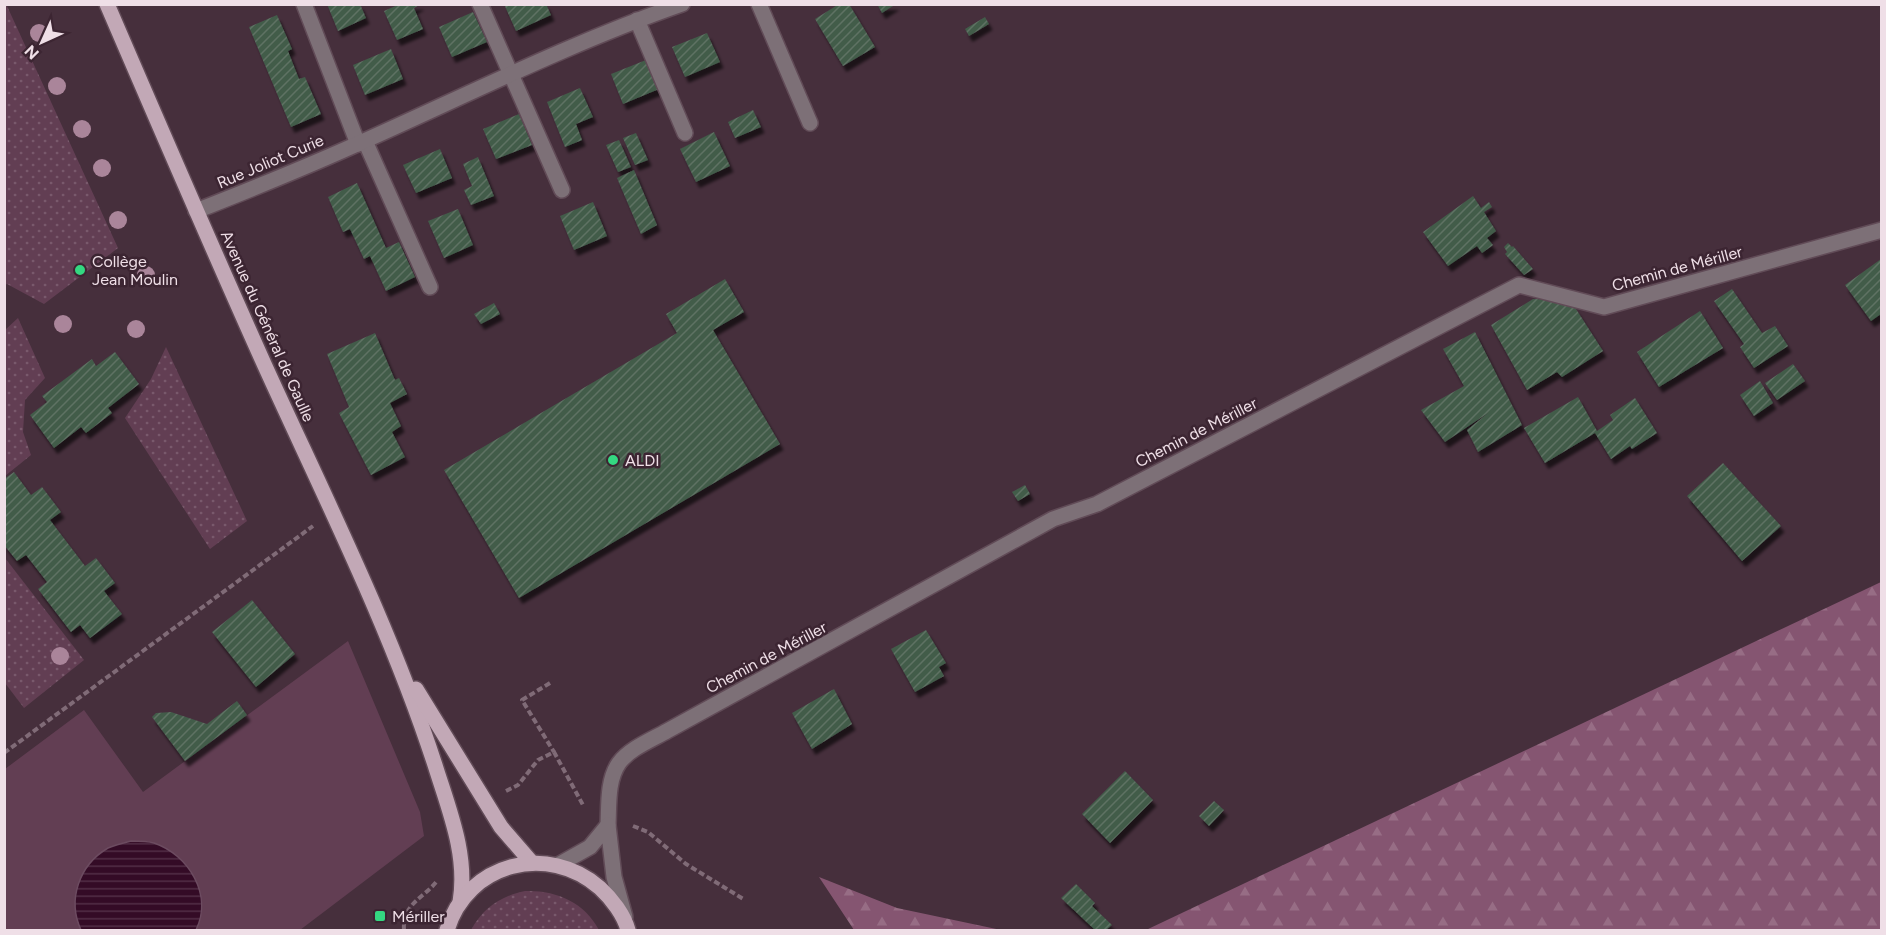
<svg xmlns="http://www.w3.org/2000/svg" width="1886" height="935" font-family="Figtree,sans-serif">
<defs>
<pattern id="grass-dots" width="8" height="8" patternUnits="userSpaceOnUse" patternTransform="scale(1.5)"><rect width="8" height="8" fill="#623e53"/><path d="M2 2h.1M6 6h.1" fill="none" stroke="#79596c" stroke-width="1.8" stroke-linecap="round"/></pattern>
<pattern id="forest-firs" width="22" height="20" patternUnits="userSpaceOnUse" patternTransform="scale(1.5)"><rect width="22" height="20" fill="#855571"/><path d="M5 1l3.5 6h-7zM16 11l3.5 6h-7z" fill="#976d85"/></pattern>
<pattern id="water-rules" width="6" height="5" patternUnits="userSpaceOnUse" patternTransform="scale(1.5)"><rect width="6" height="5" fill="#340b26"/><path d="M0 2.5h6" fill="none" stroke="#522e46"/></pattern>
<pattern id="building-hatch" width="6" height="6" patternUnits="userSpaceOnUse" patternTransform="scale(1.5)"><rect width="6" height="6" fill="#425b4a"/><path d="M-1 1l2-2M0 6l6-6M5 7l2-2" fill="none" stroke="#5e7264"/></pattern>
<filter id="shadow"><feDropShadow dx="3.5" dy="6" stdDeviation="1.5" flood-color="#0009"/></filter>
</defs>
<rect width="100%" height="100%" fill="#462f3c"/>
<g fill="url(#grass-dots)">
<path d="M5,6H7L118,248L44,304L7,284L5,285Z"/>
<path d="M18,318L45,378L25,400L23,432L31,455L5,476V330Z"/>
<path d="M166,347L247,521L210,549L125,418L151,379Z"/>
<path d="M5,558L84,660L24,708L5,683Z"/>
<path d="M525,891C556,890 584,902 599,930H471C483,908 501,896 525,891Z"/>
</g>
<g fill="url(#forest-firs)">
<path d="M1881,582V930H1146Z"/>
<path d="M819,877L897,908L1001,930H854Z"/>
</g>
<path fill="#623e53" d="M348,641L420,812L424,836L300,930H5V769L84,710L143,792Z"/>
<path fill="url(#water-rules)" stroke="#6c4b60" stroke-width="1.5" d="M131,841C138,841 147,841 154,843C189,855 213,895 196,930H81C67,900 79,865 108,848C115,845 123,843 131,841Z"/>
<g fill="url(#building-hatch)" filter="url(#shadow)">
<path d="M327,4H360L366,18L338,31Z"/>
<path d="M400,4H421L414,8L423,29L397,40L384,11Z"/>
<path d="M504,4H546L551,15L516,31Z"/>
<path d="M839,4H849L875,47L843,66L815,19Z"/>
<path d="M877,4H896L882,13Z"/>
<path d="M473,12L487,42L452,57L439,27Z"/>
<path d="M277,15L292,49L288,51L299,79L305,77L321,114L291,127L249,27Z"/>
<path d="M985,17L989,24L969,36L965,29Z"/>
<path d="M707,33L720,62L685,77L672,47Z"/>
<path d="M391,49L403,79L365,95L353,65Z"/>
<path d="M646,60L659,89L623,104L611,74Z"/>
<path d="M580,88L593,117L576,124L582,140L565,147L547,102Z"/>
<path d="M753,110L761,127L735,138L728,122Z"/>
<path d="M519,114L532,145L496,159L483,129Z"/>
<path d="M714,132L730,166L696,182L680,149Z"/>
<path d="M636,133L648,160L635,165L623,138Z"/>
<path d="M619,140L631,167L618,172L606,145Z"/>
<path d="M440,149L452,178L416,193L403,165Z"/>
<path d="M478,157L494,196L471,205L464,190L472,186L463,164Z"/>
<path d="M634,170L657,225L641,234L617,178Z"/>
<path d="M357,183L386,248L399,242L415,277L386,291L370,256L364,259L350,229L343,232L328,197Z"/>
<path d="M1473,196L1481,208L1489,202L1492,207L1484,212L1496,231L1487,238L1493,245L1482,253L1477,246L1448,266L1423,232Z"/>
<path d="M593,202L607,236L574,250L560,216Z"/>
<path d="M458,209L473,245L444,258L428,221Z"/>
<path d="M1508,243L1512,247L1513,246L1533,269L1524,275L1505,254L1507,252L1504,247Z"/>
<path d="M1881,259V314L1871,321L1845,285Z"/>
<path d="M725,279L744,312L713,330L780,444L519,598L444,470L677,333L666,314Z"/>
<path d="M1732,289L1762,333L1775,326L1788,346L1754,368L1740,347L1744,344L1714,301Z"/>
<path d="M1533,299L1563,300L1576,309L1603,351L1562,377L1557,372L1527,390L1491,325Z"/>
<path d="M494,303L500,314L481,324L474,314Z"/>
<path d="M1700,311L1723,348L1659,387L1637,352Z"/>
<path d="M1475,332L1522,425L1478,452L1467,430L1488,413L1445,442L1421,410L1464,386L1443,349Z"/>
<path d="M375,333L395,380L399,378L407,394L390,403L401,426L392,432L405,457L371,475L339,413L349,407L327,354Z"/>
<path d="M115,352L139,384L108,408L112,413L86,433L81,427L54,448L30,415L47,402L42,396L92,359L96,366Z"/>
<path d="M1793,364L1805,381L1777,400L1765,383Z"/>
<path d="M1760,381L1773,403L1754,416L1740,395Z"/>
<path d="M1578,397L1597,431L1613,420L1610,415L1635,398L1657,433L1632,449L1630,446L1611,459L1595,433L1545,463L1524,428Z"/>
<path d="M1723,463L1781,526L1742,561L1687,496Z"/>
<path d="M14,472L31,495L42,487L61,512L50,520L85,566L96,558L115,583L104,591L122,614L90,638L80,625L71,632L38,589L47,582L26,555L17,561L4,545V479Z"/>
<path d="M1025,485L1030,494L1018,501L1012,492Z"/>
<path d="M252,600L295,654L256,687L212,632Z"/>
<path d="M926,630L946,663L939,667L944,676L915,692L891,649Z"/>
<path d="M834,689L852,724L812,749L792,713Z"/>
<path d="M237,701L247,715L185,761L152,717L156,713L171,712L207,724Z"/>
<path d="M1125,771L1153,800L1110,843L1082,814Z"/>
<path d="M1214,801L1224,810L1209,826L1199,816Z"/>
<path d="M1076,884L1095,903L1092,906L1112,925L1106,930H1095L1061,898Z"/>
</g>
<g fill="none" stroke-linecap="round" stroke-linejoin="round">
<g stroke="#614b57" stroke-width="18">
<g id="minor">
<path d="M304,4L358,144"/>
<path d="M480,4L562,190"/>
<path d="M759,4L810,123"/>
<path d="M637,20L685,133"/>
<path d="M365,141L430,287"/>
<path d="M196,211C252,189 309,166 364,141C469,94 573,42 682,4"/>
<path d="M608,825C609,806 607,780 619,763C629,749 651,740 667,731L1053,519L1097,504L1519,285L1604,307L1882,230"/>
<path d="M558,865L590,847L608,825L614,877L625,917"/>
</g>
</g>
<g stroke="#614b57" stroke-width="18">
<g id="major">
<path d="M107,4C159,125 211,246 265,366C325,498 390,627 435,765C449,810 468,855 460,902"/>
<path d="M416,689L501,827L532,863"/>
<path d="M447,930C467,863 548,842 600,888C612,899 624,915 628,930"/>
</g>
</g>
<g stroke="#806b77" stroke-width="4" stroke-dasharray="6 3" stroke-linecap="butt">
<path d="M550,683L522,700L554,752"/>
<path d="M4,753L313,526"/>
<path d="M506,791L518,785L538,760L554,752L583,805"/>
<path d="M633,826L648,832L686,864L745,900"/>
<path d="M404,930C402,904 423,899 437,881"/>
</g>
<use href="#minor" stroke="#7d7077" stroke-width="15"/>
<use href="#major" stroke="#c2a8b6" stroke-width="15"/>
</g>
<g fill="#aa859a">
<circle cx="39" cy="33" r="9"/>
<circle cx="57" cy="86" r="9"/>
<circle cx="82" cy="129" r="9"/>
<circle cx="102" cy="168" r="9"/>
<circle cx="118" cy="220" r="9"/>
<circle cx="146" cy="275" r="9"/>
<circle cx="63" cy="324" r="9"/>
<circle cx="136" cy="329" r="9"/>
<circle cx="60" cy="656" r="9"/>
</g>
<g fill="#34d881" stroke="#3c2532" stroke-width="2">
<circle cx="80" cy="270" r="6"/>
<circle cx="613" cy="460" r="6"/>
<rect x="374" y="910" width="12" height="12" rx="3"/>
</g>
<g text-anchor="middle" stroke-width="5" stroke-linejoin="round" paint-order="stroke">
<g font-size="16" fill="#efdfe7" stroke="#3c2532">
<text transform="translate(270 161) rotate(-23)" y="6">Rue Joliot Curie</text>
<text transform="translate(1677 268) rotate(-15)" y="6">Chemin de Mériller</text>
<text transform="translate(268 326) rotate(66)" y="6">Avenue du Général de Gaulle</text>
<text transform="translate(1196 432) rotate(-27)" y="6">Chemin de Mériller</text>
<text transform="translate(766 657) rotate(-28)" y="6">Chemin de Mériller</text>
</g>
<g font-size="16" fill="#efdfe7" stroke="#3c2532" text-anchor="start">
<text x="92" y="267">Collège<tspan x="92" dy="18">Jean Moulin</tspan></text>
<text x="625" y="466">ALDI</text>
<text x="392" y="922">Mériller</text>
</g>
</g>
<rect width="1886" height="935" fill="none" stroke="#efdfe7" stroke-width="12"/>
<g transform="translate(42 42) rotate(225)" stroke="#3c2532" stroke-width="4.5" paint-order="stroke">
<path d="M0-4.5L10 22L0 15L-10 22Z" fill="#efdfe7"/>
<text y="-9" font-size="16" font-weight="bold" text-anchor="middle" fill="#efdfe7">N</text>
</g>
</svg>
